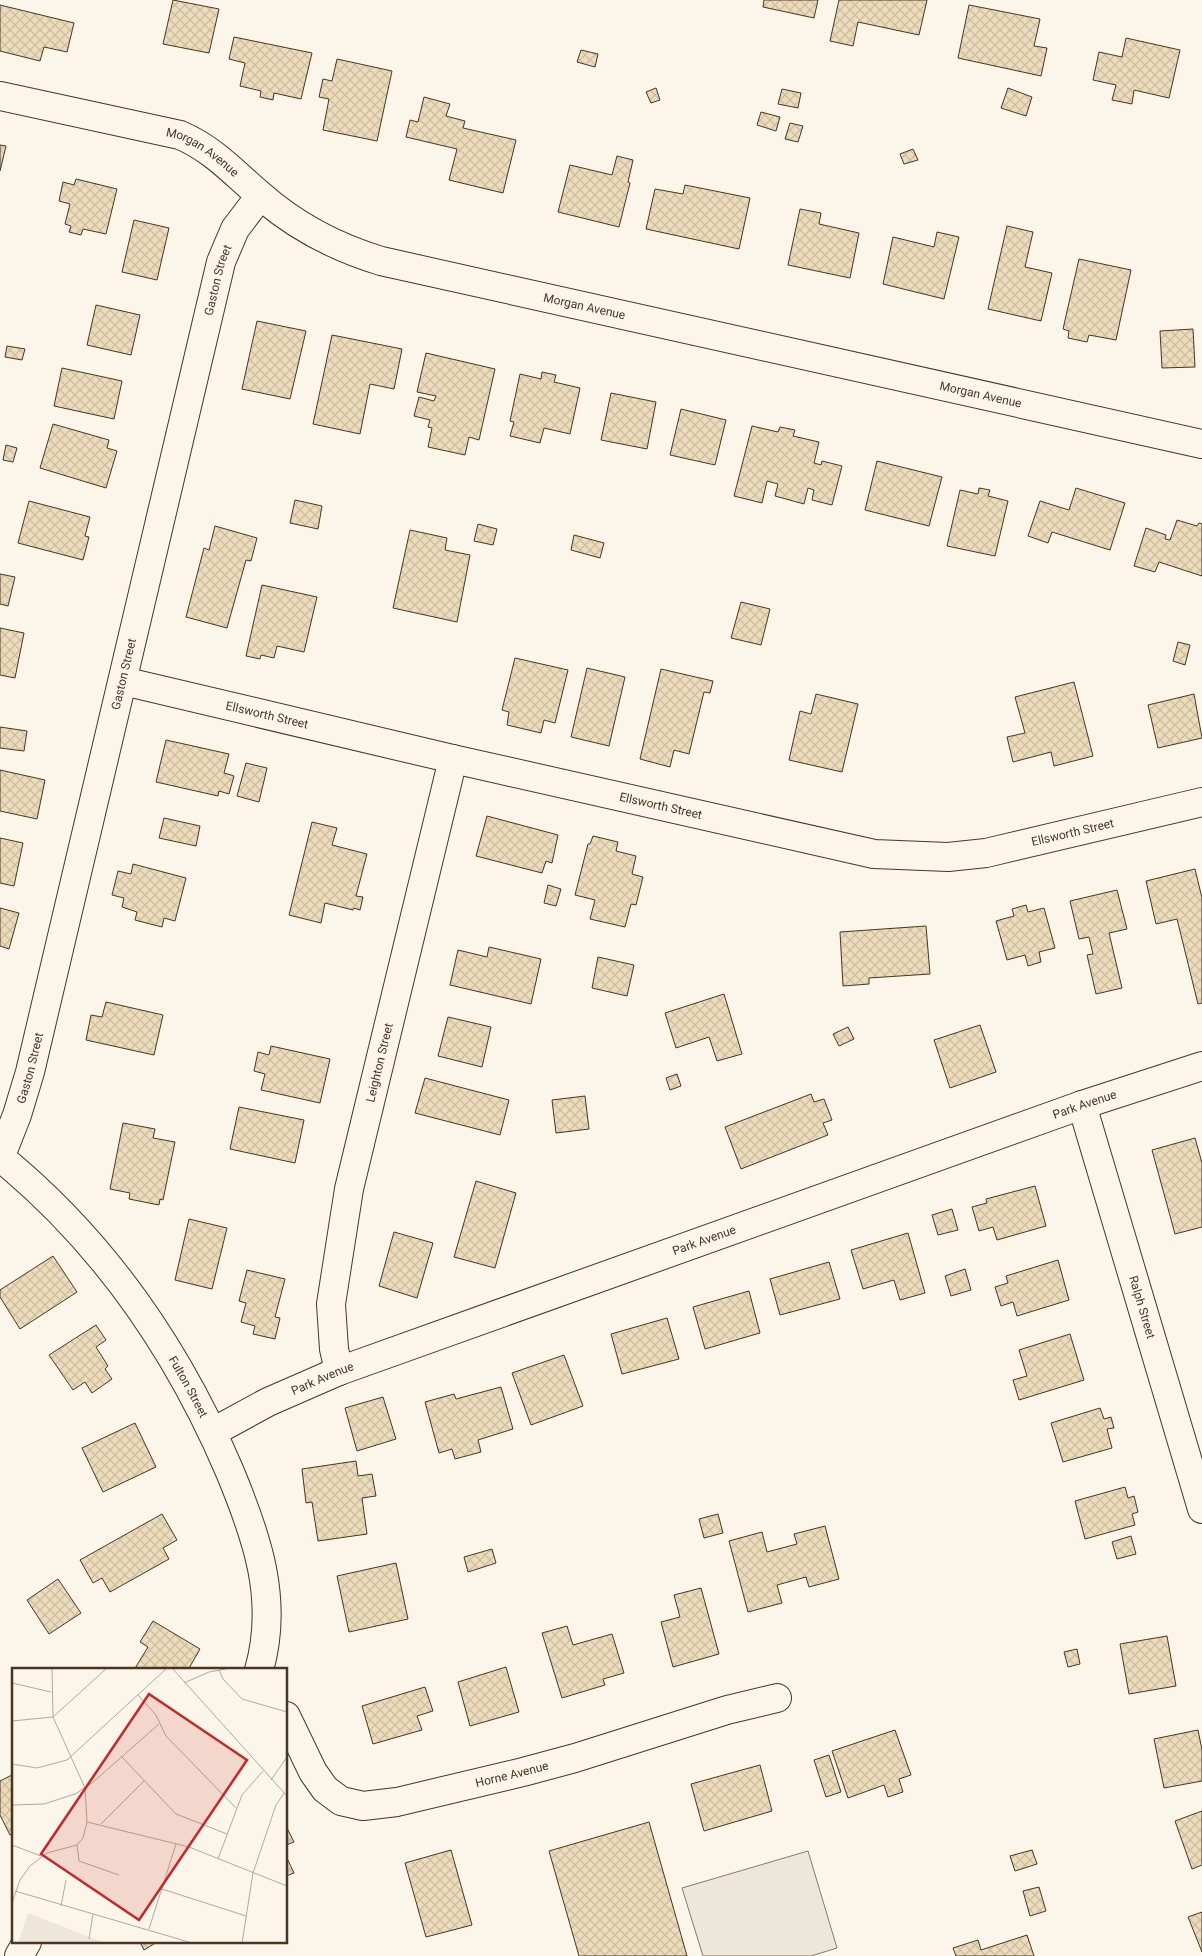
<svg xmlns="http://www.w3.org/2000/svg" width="1202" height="1956" font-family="Roboto,sans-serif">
<defs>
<pattern id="building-cross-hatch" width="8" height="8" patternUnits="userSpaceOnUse" patternTransform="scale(1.25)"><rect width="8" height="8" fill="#ecdcbc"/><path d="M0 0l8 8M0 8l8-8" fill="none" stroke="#ccbda1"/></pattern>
</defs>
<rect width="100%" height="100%" fill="#fbf6e9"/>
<path fill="#ede7d9" stroke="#887966" d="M808,1851L837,1948L811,1956H703L682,1888Z"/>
<g fill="url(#building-cross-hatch)" stroke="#4a3520">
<path d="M173,0L219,9L209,53L163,44Z"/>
<path d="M764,0H818L814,18L763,7Z"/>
<path d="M839,0H927L919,35L858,22L853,46L830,41Z"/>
<path d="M0,5L74,23L67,52L44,47L40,61L0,51Z"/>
<path d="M969,5L1040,19L1034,46L1047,48L1041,76L958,58Z"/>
<path d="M234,37L312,53L301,99L274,93L273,100L260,97L261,91L240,86L245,63L229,59Z"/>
<path d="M1126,38L1180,50L1169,98L1134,90L1132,104L1112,100L1116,85L1093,80L1099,52L1122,57Z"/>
<path d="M581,50L598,54L595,67L577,62Z"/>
<path d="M337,59L392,71L377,141L323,130L329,99L319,97L323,79L332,81Z"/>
<path d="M656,88L660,100L651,103L646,92Z"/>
<path d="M1008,88L1032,97L1026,116L1001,108Z"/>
<path d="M782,89L801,93L798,108L778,104Z"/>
<path d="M424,97L450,104L446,116L465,121L463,128L516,140L503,193L449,180L457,149L406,137L410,120L418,122Z"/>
<path d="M761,112L780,117L776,131L757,125Z"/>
<path d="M790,123L803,126L798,142L785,139Z"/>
<path d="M0,145L6,146L0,171Z"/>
<path d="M913,149L918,160L904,164L900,154Z"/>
<path d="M617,156L633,160L628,182L630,183L619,227L558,212L570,165L612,175Z"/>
<path d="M76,179L117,189L106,234L83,229L81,235L69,232L71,226L65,224L70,204L59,201L63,182L74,185Z"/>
<path d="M685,185L750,198L739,249L646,229L655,189L683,194Z"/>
<path d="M800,209L821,213L819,224L859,233L850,278L788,265Z"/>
<path d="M134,220L169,228L157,280L122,272Z"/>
<path d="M1007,226L1033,232L1025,267L1052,273L1041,321L988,309Z"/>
<path d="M937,232L959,237L944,299L883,284L893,237L934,247Z"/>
<path d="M1079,259L1131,270L1116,340L1089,335L1087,342L1068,338L1069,331L1063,329Z"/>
<path d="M96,305L140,315L131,355L87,345Z"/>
<path d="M257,321L306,331L290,399L242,389Z"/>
<path d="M1193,329L1195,367L1162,368L1160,331Z"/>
<path d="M332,335L402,349L394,389L370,384L360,434L313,424Z"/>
<path d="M7,346L25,349L22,360L5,357Z"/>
<path d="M426,353L495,369L479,440L469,437L465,455L428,447L432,428L428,427L430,420L414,416L419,397L434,401L436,396L417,392Z"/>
<path d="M62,368L122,381L114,419L54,406Z"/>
<path d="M542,372L556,375L554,382L580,388L570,434L544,428L540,443L510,436L514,422L510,421L520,374L541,379Z"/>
<path d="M611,393L656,402L647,449L601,440Z"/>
<path d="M681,409L726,420L715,465L670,455Z"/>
<path d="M53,424L109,440L107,448L117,451L106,488L40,468Z"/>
<path d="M752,426L778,432L780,427L795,430L793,436L819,442L814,463L821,465L822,461L842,466L832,505L812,500L814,490L808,488L804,504L775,496L778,484L767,481L762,503L734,496Z"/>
<path d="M6,445L17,448L13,462L3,460Z"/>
<path d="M877,461L942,477L929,526L865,510Z"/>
<path d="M979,488L990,490L988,496L1008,501L995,556L947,546L960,490L978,494Z"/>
<path d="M1076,488L1125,503L1110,550L1052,532L1048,543L1028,536L1040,501L1069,510Z"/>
<path d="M295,500L322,506L318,529L290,523Z"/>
<path d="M29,501L90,517L85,536L89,537L83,560L18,543Z"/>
<path d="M1177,520L1197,526L1199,523L1202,524V576L1159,562L1155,572L1134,566L1146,528L1166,535L1165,539L1170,540Z"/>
<path d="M478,524L497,529L493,545L474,541Z"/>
<path d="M215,526L257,538L251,561L246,560L227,628L186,617L204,548L209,550Z"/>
<path d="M410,530L447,538L445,550L470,555L457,622L393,608Z"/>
<path d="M574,535L604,543L600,558L571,550Z"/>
<path d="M0,574L15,577L8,606L0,604Z"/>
<path d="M262,585L317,597L304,652L277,646L274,658L261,655L260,659L246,656Z"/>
<path d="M741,602L770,609L761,645L731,638Z"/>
<path d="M0,628L24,633L15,678L0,675Z"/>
<path d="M1178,642L1190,645L1185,665L1173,661Z"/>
<path d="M515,658L568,670L555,723L544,720L541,733L507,725L509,712L502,710Z"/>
<path d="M587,668L625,677L609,746L571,737Z"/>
<path d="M661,669L713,681L710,693L704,692L689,754L674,750L670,767L640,759Z"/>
<path d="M1074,682L1093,756L1054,766L1051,752L1013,762L1007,737L1025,733L1015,697Z"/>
<path d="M816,694L858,704L842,772L789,760L800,711L811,714Z"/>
<path d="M1194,694L1202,738L1158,748L1148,705Z"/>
<path d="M0,727L27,731L24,751L0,748Z"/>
<path d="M166,740L229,754L224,773L234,776L229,794L219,791L218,796L156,782Z"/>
<path d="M246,763L267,768L259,802L237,796Z"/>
<path d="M0,770L45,780L37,819L0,811Z"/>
<path d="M487,816L558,835L552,863L546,861L542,873L476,856Z"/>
<path d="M164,818L200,826L196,846L159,838Z"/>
<path d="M312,822L337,828L332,845L367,854L356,896L363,897L360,910L354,908L353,910L325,903L321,923L289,915Z"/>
<path d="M593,836L618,842L616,851L636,856L632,874L643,877L636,905L631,904L625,927L590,919L595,900L575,895L588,844H590Z"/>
<path d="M0,838L23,843L14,886L0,883Z"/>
<path d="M133,864L186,878L175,921L164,918L162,927L135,920L137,912L122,907L124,898L112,895L118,871L131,874Z"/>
<path d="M1195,869L1202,898V1003L1198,1004L1177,919L1156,924L1146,881Z"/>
<path d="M548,885L561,889L556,906L544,903Z"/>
<path d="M1117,890L1127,929L1109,933L1122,988L1096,994L1087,955L1093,954L1089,937L1079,939L1070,901Z"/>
<path d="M1026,905L1028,912L1044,908L1055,948L1039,952L1041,962L1028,966L1025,955L1007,960L996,921L1014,916L1012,909Z"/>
<path d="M0,908L19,913L9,949L0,946Z"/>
<path d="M926,926L930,974L869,978V984L843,986L840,932Z"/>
<path d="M489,947L541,959L531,1004L450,985L458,950L487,957Z"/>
<path d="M598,957L634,965L627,996L592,988Z"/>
<path d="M724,994L742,1054L717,1061L709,1037L676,1048L665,1013Z"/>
<path d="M106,1002L163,1015L154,1055L86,1040L91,1015L102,1017Z"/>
<path d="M448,1017L491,1027L482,1067L438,1056Z"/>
<path d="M980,1025L996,1072L950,1088L934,1040Z"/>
<path d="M848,1027L854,1039L839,1046L833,1034Z"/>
<path d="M271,1046L330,1059L320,1103L261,1090L265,1074L254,1071L258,1052L269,1055Z"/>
<path d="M677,1074L681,1086L670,1090L666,1078Z"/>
<path d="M425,1078L509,1100L500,1135L415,1113Z"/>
<path d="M811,1094L814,1102L824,1099L832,1120L823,1123L828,1135L741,1169L725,1127Z"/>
<path d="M585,1096L589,1129L556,1133L552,1100Z"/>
<path d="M239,1107L304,1120L295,1163L230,1149Z"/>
<path d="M123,1123L155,1129L153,1138L175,1142L163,1200L160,1199L159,1205L129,1199L130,1193L110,1189Z"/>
<path d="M1195,1138L1202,1163V1227L1175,1234L1152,1150Z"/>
<path d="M476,1181L516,1193L495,1268L454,1257Z"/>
<path d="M1035,1186L1046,1226L997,1240L993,1227L979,1231L972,1207L987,1203L986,1199Z"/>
<path d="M952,1209L958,1230L938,1235L932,1215Z"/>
<path d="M189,1219L227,1228L212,1289L175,1280Z"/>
<path d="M394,1232L433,1243L417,1298L379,1286Z"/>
<path d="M908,1233L925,1293L900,1300L894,1280L863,1289L851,1250Z"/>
<path d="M53,1256L77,1292L20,1329L0,1297V1290Z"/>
<path d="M1058,1260L1069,1300L1017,1316L1013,1302L1001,1306L995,1287L1008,1283L1006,1276Z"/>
<path d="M829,1262L840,1299L780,1315L770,1279Z"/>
<path d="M965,1269L971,1290L951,1296L945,1276Z"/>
<path d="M247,1270L285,1279L275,1317L280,1318L275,1339L253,1334L255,1326L241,1322L246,1303L239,1301Z"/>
<path d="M749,1291L760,1333L705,1349L693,1307Z"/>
<path d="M667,1318L679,1359L622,1374L611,1334Z"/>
<path d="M96,1325L106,1340L96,1347L108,1366L105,1369L112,1379L92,1393L85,1382L73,1390L49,1355Z"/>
<path d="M1070,1334L1084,1380L1019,1400L1013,1380L1027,1376L1019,1350Z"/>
<path d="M564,1355L583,1406L531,1425L512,1373Z"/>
<path d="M501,1387L513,1429L478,1440L481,1452L455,1459L452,1449L439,1453L425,1402L454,1394L456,1399Z"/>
<path d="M383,1397L396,1439L357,1451L345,1408Z"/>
<path d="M1100,1408L1104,1419L1111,1417L1114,1428L1107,1429L1112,1448L1063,1462L1051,1423Z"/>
<path d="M135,1423L156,1467L103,1492L82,1448Z"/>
<path d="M356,1461L358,1476L372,1474L376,1496L362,1498L367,1534L318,1541L312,1502L306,1503L302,1469Z"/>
<path d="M1125,1487L1128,1498L1134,1496L1138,1512L1132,1514L1135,1525L1085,1539L1075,1501Z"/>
<path d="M162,1514L177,1540L163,1548L169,1559L110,1592L102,1578L93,1583L80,1560Z"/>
<path d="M718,1514L723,1533L704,1538L699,1519Z"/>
<path d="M825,1526L839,1579L809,1587L806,1577L777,1585L782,1603L748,1612L729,1541L762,1532L767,1552L797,1544L794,1534Z"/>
<path d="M1131,1536L1136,1554L1117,1559L1112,1542Z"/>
<path d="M492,1549L496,1563L468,1572L464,1557Z"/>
<path d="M396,1563L408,1619L349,1632L337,1576Z"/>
<path d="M58,1579L81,1613L49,1634L27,1600Z"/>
<path d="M701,1588L719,1654L673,1667L661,1622L680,1617L674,1595Z"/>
<path d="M153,1621L200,1649L188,1670H134L148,1647L140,1642Z"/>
<path d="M567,1626L573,1645L612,1634L624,1673L603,1679L605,1685L562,1698L542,1633Z"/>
<path d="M1167,1636L1176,1686L1129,1694L1120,1644Z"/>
<path d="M1077,1649L1080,1664L1068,1667L1064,1652Z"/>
<path d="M506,1667L519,1712L470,1726L458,1682Z"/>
<path d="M425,1687L433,1711L417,1716L422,1730L373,1744L362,1706Z"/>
<path d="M895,1730L911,1775L899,1779L903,1792L888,1797L884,1785L848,1798L832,1751Z"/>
<path d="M1198,1730L1202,1750V1781L1164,1788L1154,1739Z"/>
<path d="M829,1755L841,1792L826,1797L814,1760Z"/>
<path d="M760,1765L772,1811L704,1831L691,1784Z"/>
<path d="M14,1774V1832L10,1835L0,1815V1781Z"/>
<path d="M1202,1811V1865L1192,1869L1175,1821Z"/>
<path d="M649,1822L687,1956H579L549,1851Z"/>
<path d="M286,1826L294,1842L286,1845Z"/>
<path d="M451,1850L472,1925L426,1937L405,1863Z"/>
<path d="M1032,1850L1037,1864L1015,1871L1010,1856Z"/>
<path d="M286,1856L294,1873L286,1876Z"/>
<path d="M1039,1887L1046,1911L1030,1916L1023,1891Z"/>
<path d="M1202,1912V1952L1188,1917Z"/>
<path d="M1027,1935L1034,1956H956L953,1948L978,1940L981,1950Z"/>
<path d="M140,1942H157L144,1950Z"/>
</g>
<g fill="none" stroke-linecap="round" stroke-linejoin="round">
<g stroke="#4a3520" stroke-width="30">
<g id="street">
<path id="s1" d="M0,96L180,135C213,149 234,173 260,195C296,227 335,247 381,261L1202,444"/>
<path id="s2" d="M123,681L453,759L874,854L948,857L986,853L1202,802"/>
<path id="s3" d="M1082,1105L1202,1509"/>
<path id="s4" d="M0,1158L17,1115L30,1072L221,262L235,229L260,196"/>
<path id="s5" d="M339,1371L334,1349L331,1304L349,1189L453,759"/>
<path id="s6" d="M213,1432L268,1402L339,1371L1082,1105L1202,1066"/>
<path id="s7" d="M286,1716L313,1772L325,1789L341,1801L363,1806L397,1802L523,1772L575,1758L727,1710L777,1698"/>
</g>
</g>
<g stroke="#4a3520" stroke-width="30">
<g id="secondary">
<path id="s8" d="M0,1157C103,1241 178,1350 230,1472C257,1537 279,1600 259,1670"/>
<path d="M19,1956L27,1942"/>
</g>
</g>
<use href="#street" stroke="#fbf6e9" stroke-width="28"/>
<use href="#secondary" stroke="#fbf6e9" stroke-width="28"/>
</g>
<g text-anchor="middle" stroke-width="4" stroke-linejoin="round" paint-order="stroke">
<g font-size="12" fill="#4a3520" stroke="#fbf6e9">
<text dy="4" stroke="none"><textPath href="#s1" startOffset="212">Morgan Avenue</textPath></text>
<text dy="4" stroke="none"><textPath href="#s4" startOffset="905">Gaston Street</textPath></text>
<text dy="4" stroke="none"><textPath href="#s1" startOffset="632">Morgan Avenue</textPath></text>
<text dy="4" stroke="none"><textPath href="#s1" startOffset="1038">Morgan Avenue</textPath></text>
<text dy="4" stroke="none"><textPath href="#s4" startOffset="500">Gaston Street</textPath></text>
<text dy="4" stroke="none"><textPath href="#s2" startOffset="148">Ellsworth Street</textPath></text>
<text dy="4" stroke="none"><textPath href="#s2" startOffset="552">Ellsworth Street</textPath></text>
<text dy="4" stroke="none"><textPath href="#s2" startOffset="972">Ellsworth Street</textPath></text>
<text dy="4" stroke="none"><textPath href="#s5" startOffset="314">Leighton Street</textPath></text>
<text dy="4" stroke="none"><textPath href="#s4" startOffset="95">Gaston Street</textPath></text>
<text dy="4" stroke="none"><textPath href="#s6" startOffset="932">Park Avenue</textPath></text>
<text dy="4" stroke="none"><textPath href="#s6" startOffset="528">Park Avenue</textPath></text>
<text dy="4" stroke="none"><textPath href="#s3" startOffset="211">Ralph Street</textPath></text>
<text dy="4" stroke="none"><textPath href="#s6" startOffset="122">Park Avenue</textPath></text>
<text dy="4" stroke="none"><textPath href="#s8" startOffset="299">Fulton Street</textPath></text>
<text dy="4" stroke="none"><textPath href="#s7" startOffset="278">Horne Avenue</textPath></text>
</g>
</g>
<g transform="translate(12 1668)">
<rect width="275" height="275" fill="#fbf6e9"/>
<path d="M16,245L93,275H6Z" fill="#ede6d9"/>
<path fill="none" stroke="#b4a999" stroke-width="1" d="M160,0L275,128M207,2L211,11L230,31L275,44M0,15L39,24M172,15L197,4L219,0M126,27L144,47L154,68L224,140M0,53L41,49L95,0M109,88L164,146L215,166M0,96L25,100L55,92L155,0M259,112L275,89M0,137L32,136L63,126L80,115L147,56M75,154L177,179L275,218M89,156L132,113M0,177L29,188M65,177L67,193L107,207M206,191L230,127L251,103M150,221L234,248M3,223L180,275M0,235L8,212L18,198L35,185L65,177L71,170L75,154L73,120L41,49L40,0M49,238L54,212M137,261L164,176M77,271L81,246M230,275L241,205L264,137L272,125"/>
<path fill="#c62828" fill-opacity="0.15" stroke="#c62828" stroke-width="2.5" d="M137,26L235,92L127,252L29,186Z"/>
<rect width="275" height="275" fill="none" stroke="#4a3520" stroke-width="2.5"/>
</g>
</svg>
